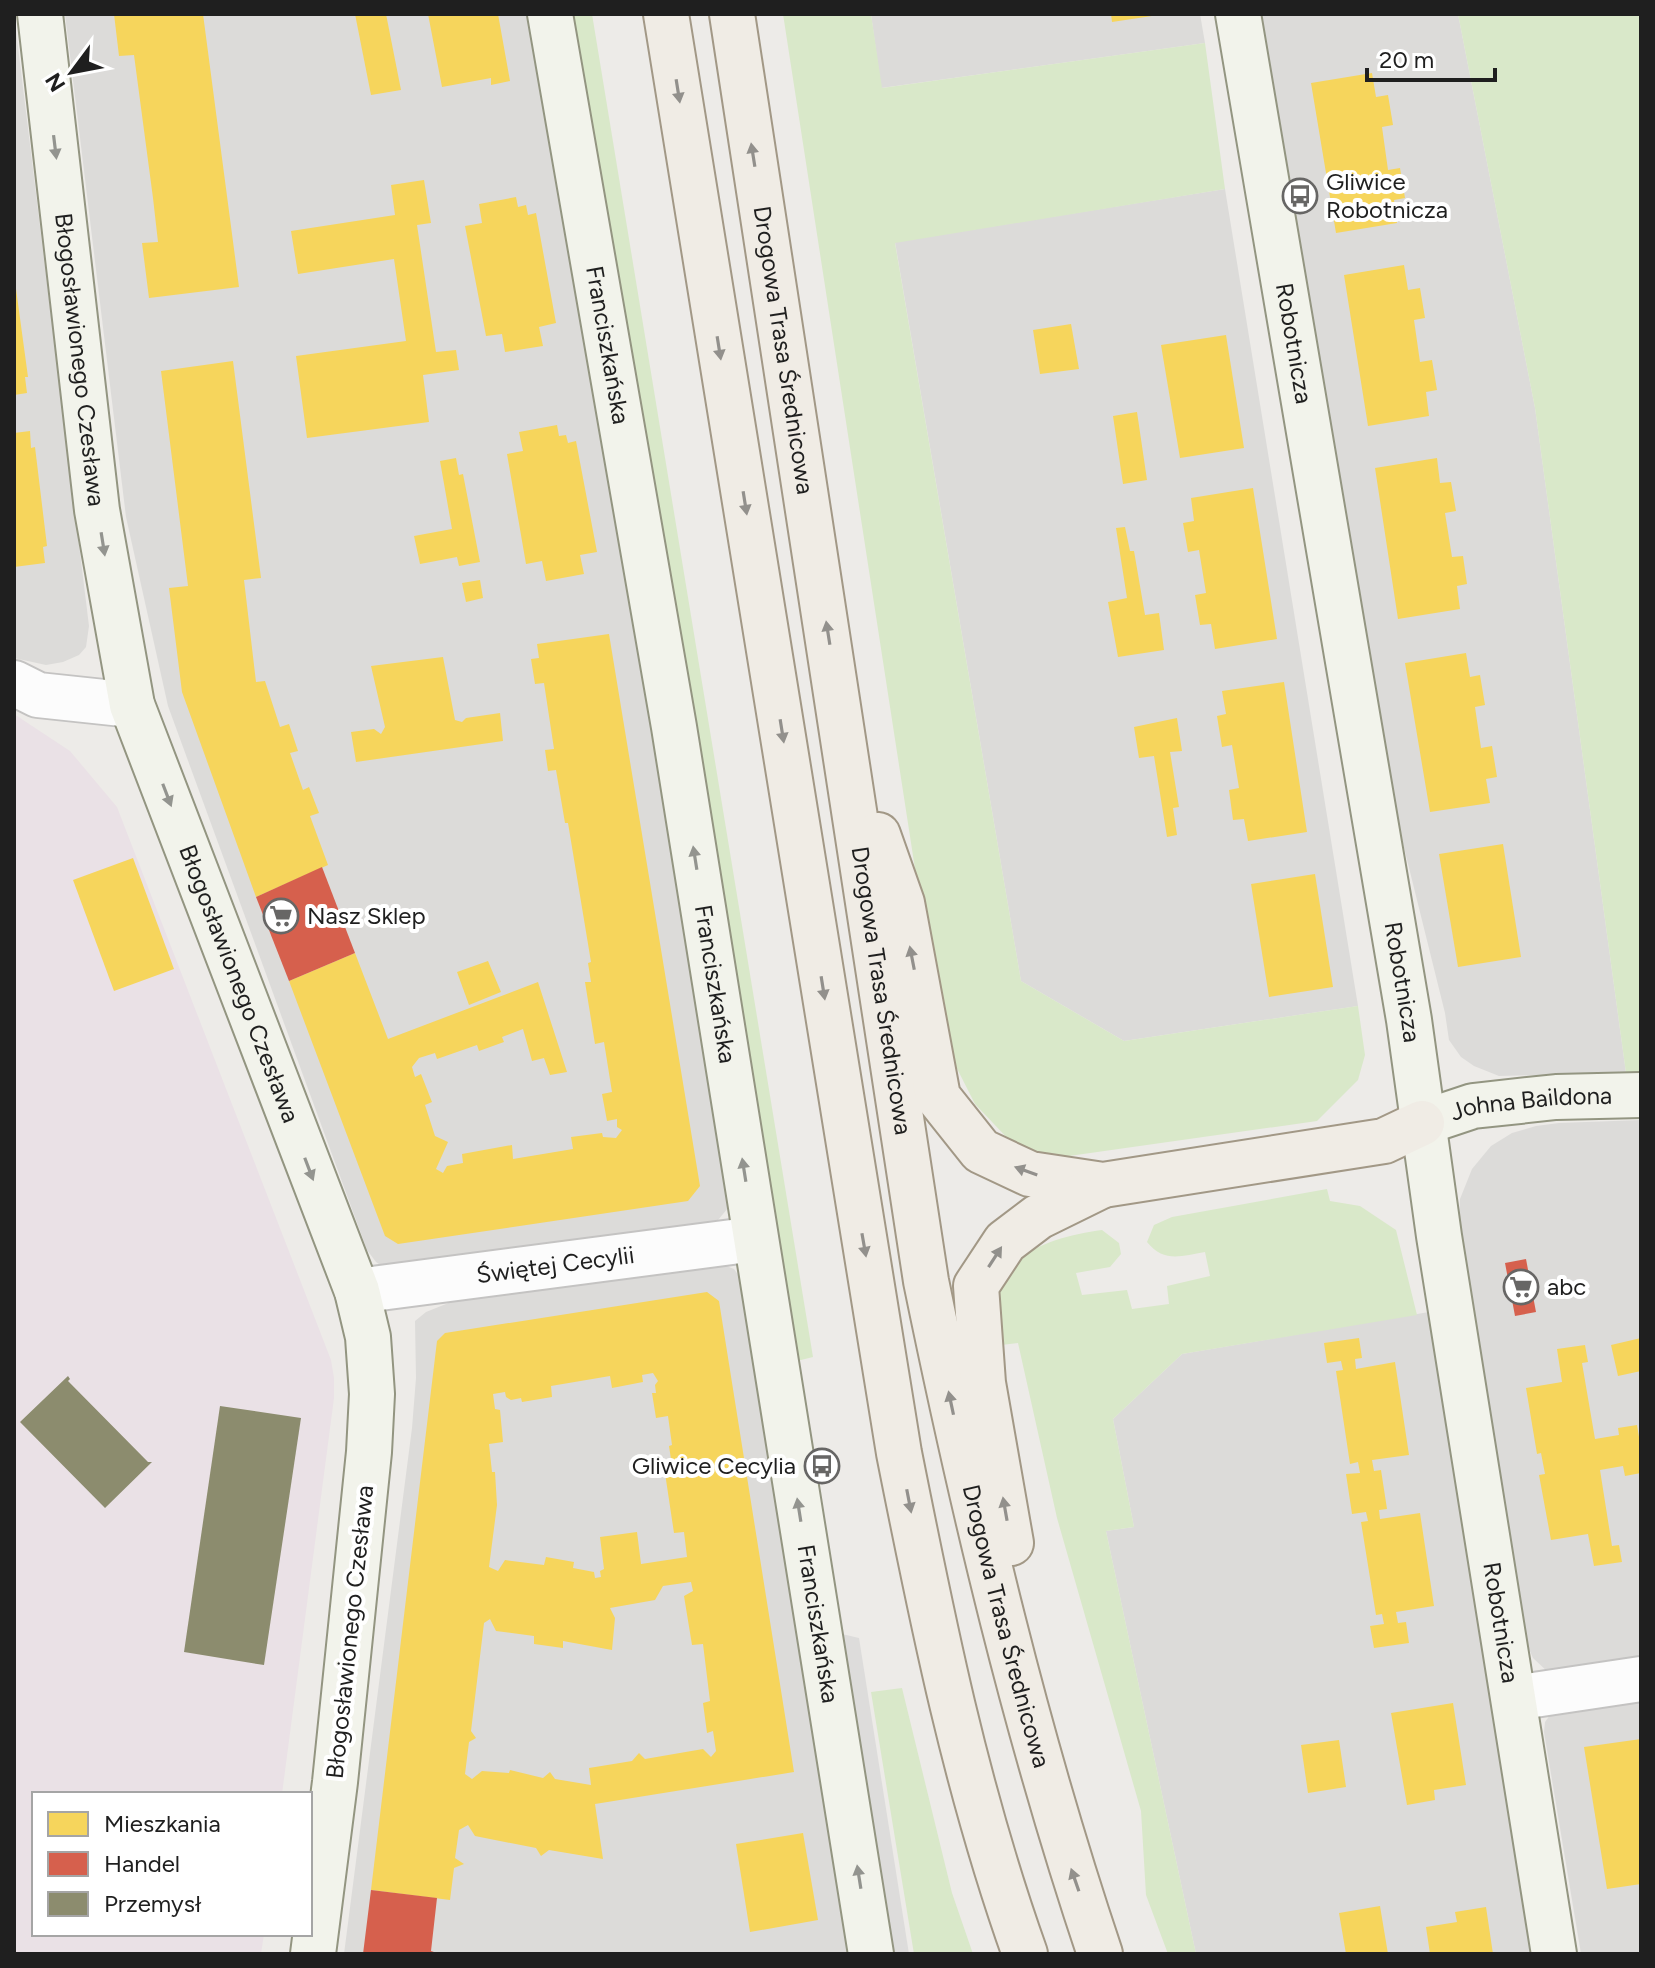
<svg xmlns="http://www.w3.org/2000/svg" width="1655" height="1968" font-family="Figtree,sans-serif">
<rect width="100%" height="100%" fill="#edebe8"/>
<g fill="#dcdbd9">
<path d="M14,14L89,626L86,647L79,655L63,662L46,665L14,658Z"/>
<path d="M65,14H529L731,1194L728,1208L718,1220L703,1226L389,1271L376,1262L367,1250L168,706L126,517Z"/>
<path d="M871,14H1200L1205,43L881,88Z"/>
<path d="M1261,14H1458L1535,408L1626,1073L1499,1076L1474,1066L1461,1057L1449,1040L1445,1013L1385,771Z"/>
<path d="M1225,189L1358,1006L1124,1041L1021,981L895,242Z"/>
<path d="M1641,1120V1663L1550,1674L1533,1658L1526,1642L1459,1228L1460,1199L1472,1169L1491,1146L1512,1133L1536,1126L1559,1123Z"/>
<path d="M707,1264L724,1265L734,1269L741,1279L854,1954H344L412,1428L416,1378L415,1321L426,1312L451,1302Z"/>
<path d="M1429,1312L1505,1748L1538,1954H1196L1106,1531L1134,1527L1113,1419L1182,1354Z"/>
<path d="M1641,1696V1954H1581L1544,1732L1545,1722L1553,1711Z"/>
</g>
<path fill="#eae1e6" d="M14,714L70,751L117,807L331,1360L334,1378V1398L282,1794H34V1934H264L261,1954H14Z"/>
<g fill="#d9e8c9">
<path d="M568,14H592L813,1357L793,1362Z"/>
<path d="M783,14H871L882,88L1205,43L1225,189L895,243L1021,981L1124,1041L1358,1006L1365,1055L1358,1080L1317,1121L1055,1158L1011,1142L975,1104L941,1037Z"/>
<path d="M1458,14H1641V1073H1626L1535,408Z"/>
<path d="M1327,1189L1330,1201L1360,1206L1396,1230L1417,1315L1182,1354L1113,1419L1134,1527L1106,1531L1196,1954H1168L1146,1895L1141,1811L1057,1518L1018,1343L993,1346C993,1333 990,1315 993,1302C1004,1251 1057,1236 1102,1230L1119,1243L1121,1254L1110,1267L1076,1273L1082,1295L1127,1290L1132,1309L1169,1304L1167,1286L1210,1276L1205,1252C1181,1256 1164,1263 1147,1242L1154,1225L1172,1217Z"/>
<path d="M902,1688L952,1893L973,1954H914L871,1692Z"/>
</g>
<path fill="#dddcdb" d="M842,1634L859,1638L909,1954H892Z"/>
<g fill="#f6d55c" fill-rule="evenodd">
<path d="M114,14H203L239,287L149,298L142,243L158,242L153,198L134,55L119,56Z"/>
<path d="M355,14H386L401,90L371,95Z"/>
<path d="M428,14H498L510,81L491,85V78L442,87Z"/>
<path d="M1111,14H1152V16L1112,22Z"/>
<path d="M1372,73L1376,97L1388,95L1393,125L1382,127L1388,170L1400,168L1405,198L1394,200L1397,223L1336,233L1311,83Z"/>
<path d="M424,180L431,223L417,225L436,352L456,350L459,370L423,375L429,422L307,438L296,356L406,341L394,259L298,274L291,231L395,215L391,185Z"/>
<path d="M516,197L518,207L526,205L528,215L536,213L556,323L539,327L543,346L505,352L502,334L486,336L465,226L482,223L479,204Z"/>
<path d="M1404,265L1408,290L1420,288L1425,318L1414,320L1420,362L1432,360L1437,390L1426,392L1429,416L1368,426L1344,275Z"/>
<path d="M14,274L28,377H25L27,393L14,395Z"/>
<path d="M1071,324L1079,369L1040,374L1033,330Z"/>
<path d="M1226,335L1244,448L1180,458L1161,345Z"/>
<path d="M233,361L261,578L244,580L256,682L265,681L280,727L289,724L298,751L290,753L303,790L309,787L319,813L310,816L328,865L256,897L182,692L169,588L188,586L161,371Z"/>
<path d="M1137,412L1147,480L1123,484L1113,416Z"/>
<path d="M557,425L559,436L566,435L568,443L576,441L597,552L580,555L584,574L546,581L542,561L526,564L507,454L523,451L519,432Z"/>
<path d="M30,431L31,448L35,447L47,546L43,547L45,563L14,567V433Z"/>
<path d="M456,458L459,475L463,474L480,562L459,566L457,557L420,564L414,536L452,529L440,461Z"/>
<path d="M1437,458L1440,483L1451,482L1456,511L1445,513L1452,557L1463,556L1467,584L1457,586L1460,609L1398,619L1375,468Z"/>
<path d="M1253,488L1277,639L1215,649L1211,624L1200,625L1195,595L1206,593L1199,550L1188,552L1183,523L1194,521L1191,498Z"/>
<path d="M1125,527L1130,551H1134L1145,615L1159,613L1164,650L1118,657L1108,602L1127,598L1116,528Z"/>
<path d="M480,580L483,598L466,602L462,583Z"/>
<path d="M609,634L700,1186L688,1201L398,1244L385,1236L289,981L355,953L388,1039L538,982L567,1072L550,1075L544,1058L532,1061L523,1029L502,1037L504,1042L479,1051L477,1045L437,1059L435,1053L419,1058L412,1067L415,1077L421,1074L432,1102L425,1105L435,1136L448,1142L436,1169L443,1173L447,1166L463,1163L462,1154L512,1145L513,1159L573,1149L571,1137L602,1133L603,1137L616,1138L622,1130L617,1127V1119L607,1121L602,1094L612,1092L604,1042L595,1044L585,982H591L588,963L591,962L568,823H565L556,770L548,771L545,750L554,749L544,683L535,684L531,659L539,658L537,644Z"/>
<path d="M1466,653L1470,677L1480,675L1485,705L1475,707L1481,748L1492,746L1497,777L1486,779L1490,803L1430,812L1405,663Z"/>
<path d="M443,657L455,720L462,722L466,718L500,713L503,741L356,762L351,732L374,729L381,734L385,727L371,666Z"/>
<path d="M1284,682L1307,832L1248,841L1244,819L1233,820L1229,790L1239,788L1232,745L1222,747L1217,716L1226,714L1222,691Z"/>
<path d="M1177,718L1182,751L1170,752L1179,807L1173,808L1177,835L1167,837L1154,756L1139,758L1134,727Z"/>
<path d="M1503,844L1521,957L1458,967L1439,854Z"/>
<path d="M133,858L174,969L114,991L73,880Z"/>
<path d="M1315,874L1333,987L1269,997L1251,884Z"/>
<path d="M488,961L501,992L469,1005L457,972Z"/>
<path d="M707,1292L719,1301L794,1772L595,1804L603,1859L549,1850L541,1856L536,1848L475,1836L468,1825L459,1830L455,1858L464,1864L454,1868L450,1900L371,1890L437,1341L445,1333ZM653,1373L658,1381L655,1385L656,1393H652L656,1418L668,1416L672,1445L669,1446L673,1472L665,1473L674,1533L684,1532L687,1557L641,1564L637,1532L600,1537L604,1569L600,1571L601,1577L595,1578L594,1572L573,1568L574,1562L546,1557L544,1565L505,1560L498,1571L489,1567L497,1505L495,1472H492L489,1444L503,1442L500,1410L495,1409L493,1394L505,1392L506,1397L511,1400L521,1398L522,1402L552,1397L551,1386L610,1376L612,1388L643,1382L642,1375ZM691,1582L693,1591L684,1596L692,1645L703,1644L710,1701L703,1703L707,1733L713,1731L716,1751L711,1757L703,1749L645,1759L639,1753L632,1761L589,1768L591,1785L555,1779L550,1772L543,1778L510,1770L509,1773L482,1771L472,1779L465,1774L469,1742L476,1738L471,1731L484,1623L490,1619L496,1631L534,1636V1644L563,1648V1641L612,1650L615,1618L610,1608L655,1600L663,1586Z"/>
<path d="M1359,1338L1362,1358L1355,1359L1356,1369L1395,1362L1409,1455L1372,1460L1374,1471L1381,1470L1387,1509L1379,1510L1380,1519L1420,1513L1434,1606L1396,1612L1398,1623L1406,1622L1409,1643L1374,1648L1370,1626L1384,1624L1382,1614L1376,1615L1361,1522L1368,1521L1366,1512L1352,1514L1346,1474L1360,1473L1358,1462L1350,1464L1336,1371L1343,1370L1341,1361L1327,1363L1324,1343Z"/>
<path d="M1641,1338V1371L1618,1376L1611,1345Z"/>
<path d="M1585,1345L1588,1362L1582,1363L1595,1439L1619,1435L1618,1428L1637,1425L1641,1449V1473L1625,1476L1623,1466L1600,1470L1612,1546L1619,1545L1622,1562L1594,1566L1588,1534L1551,1540L1539,1475L1545,1474L1541,1453L1537,1454L1526,1388L1562,1382L1557,1349Z"/>
<path d="M1453,1703L1466,1785L1434,1790L1435,1800L1407,1805L1391,1713Z"/>
<path d="M1641,1739V1884L1607,1889L1584,1747Z"/>
<path d="M1339,1740L1346,1787L1308,1793L1301,1745Z"/>
<path d="M803,1833L818,1920L750,1932L736,1844Z"/>
<path d="M1380,1906L1388,1954H1346L1339,1913Z"/>
<path d="M1486,1907L1493,1954H1430L1426,1927L1457,1922L1455,1912Z"/>
</g>
<g fill="#d6604d">
<path d="M322,867L355,953L289,981L256,897Z"/>
<path d="M1526,1259L1536,1312L1515,1316L1505,1263Z"/>
<path d="M371,1890L437,1898L431,1951L440,1954H363Z"/>
</g>
<g fill="#8c8c6e">
<path d="M68,1376L70,1379L68,1381L148,1462H152L105,1508L20,1422Z"/>
<path d="M220,1406L301,1418L264,1665L184,1652Z"/>
</g>
<g fill="none" stroke-linecap="round" stroke-linejoin="round">
<g stroke="#c4c3c2" stroke-width="48">
<g id="street">
<path d="M14,683L38,695L132,705"/>
<path id="s1" d="M357,1291L755,1239"/>
<path d="M1514,1698L1641,1679"/>
</g>
</g>
<g stroke="#939581" stroke-width="48">
<g id="secondary">
<path id="s2" d="M40,14L97,510L132,705L357,1291L368,1337L372,1394L369,1452L335,1782L313,1954"/>
<path id="s3" d="M550,14L674,727L871,1954"/>
<path id="s4" d="M1238,14L1409,1020L1439,1236L1554,1954"/>
<path id="s5" d="M1422,1123L1473,1106L1556,1097L1641,1095"/>
</g>
</g>
<g stroke="#a29886" stroke-width="48">
<g id="primary">
<path d="M666,14L899,1453C933,1624 966,1789 1025,1954"/>
<path id="s6" d="M732,14L926,1281C973,1509 1026,1734 1100,1954"/>
<path d="M878,835L902,903L938,1097L981,1151L1030,1174L1103,1185L1384,1141L1422,1123"/>
<path d="M1011,1543L983,1383L976,1286L1005,1242L1038,1217L1103,1185"/>
</g>
</g>
<use href="#street" stroke="#fcfcfc" stroke-width="44"/>
<use href="#secondary" stroke="#f2f3eb" stroke-width="44"/>
<use href="#primary" stroke="#f0ece5" stroke-width="44"/>
</g>
<defs><path id="oneway-solid" d="M-6-.8H1V-3.2L6.5 0L1 3.2V.8H-6Z" transform="scale(2)"/></defs>
<g fill="#92908c">
<use href="#oneway-solid" transform="translate(678 91) rotate(81)"/>
<use href="#oneway-solid" transform="translate(753 155) rotate(-99)"/>
<use href="#oneway-solid" transform="translate(719 348) rotate(81)"/>
<use href="#oneway-solid" transform="translate(745 503) rotate(81)"/>
<use href="#oneway-solid" transform="translate(828 633) rotate(-99)"/>
<use href="#oneway-solid" transform="translate(782 731) rotate(81)"/>
<use href="#oneway-solid" transform="translate(912 958) rotate(-101)"/>
<use href="#oneway-solid" transform="translate(823 988) rotate(81)"/>
<use href="#oneway-solid" transform="translate(1026 1171) rotate(-160)"/>
<use href="#oneway-solid" transform="translate(864 1245) rotate(80)"/>
<use href="#oneway-solid" transform="translate(995 1257) rotate(-57)"/>
<use href="#oneway-solid" transform="translate(951 1403) rotate(-102)"/>
<use href="#oneway-solid" transform="translate(909 1501) rotate(79)"/>
<use href="#oneway-solid" transform="translate(1005 1509) rotate(-100)"/>
<use href="#oneway-solid" transform="translate(1075 1880) rotate(-109)"/>
</g>
<g fill="#93948f">
<use href="#oneway-solid" transform="translate(55 147) rotate(83)"/>
<use href="#oneway-solid" transform="translate(103 544) rotate(81)"/>
<use href="#oneway-solid" transform="translate(167 795) rotate(69)"/>
<use href="#oneway-solid" transform="translate(695 858) rotate(-99)"/>
<use href="#oneway-solid" transform="translate(309 1169) rotate(69)"/>
<use href="#oneway-solid" transform="translate(744 1170) rotate(-99)"/>
<use href="#oneway-solid" transform="translate(799 1510) rotate(-99)"/>
<use href="#oneway-solid" transform="translate(859 1877) rotate(-99)"/>
</g>
<defs>
<g id="bus-ring" transform="scale(1.8)"><circle r="9.5" fill="#fff" stroke="#676665" stroke-width="1.5"/><path d="M-5-6H5V4H4V6H2V4H-2V6H-4V4H-5ZM-3.5-4V0h7V-4ZM-3.5 1.2v1.5H-2V1.2ZM2 1.2v1.5H3.5V1.2Z" fill="#676665"/></g>
<g id="supermarket-ring" transform="scale(1.8)"><circle r="9.5" fill="#fff" stroke="#676665" stroke-width="1.5"/><path d="M-6-5.5h2.5l.6 2H6L4.5 2H-2.5L-4.4-4H-6ZM-1.5 3.2a1.3 1.3 0 1 0 .1 0ZM3 3.2a1.3 1.3 0 1 0 .1 0Z" fill="#676665"/></g>
</defs>
<g fill-rule="evenodd">
<use href="#bus-ring" x="1300" y="196"/>
<use href="#supermarket-ring" x="281" y="916"/>
<use href="#supermarket-ring" x="1521" y="1287"/>
<use href="#bus-ring" x="822" y="1466"/>
</g>
<g text-anchor="middle" stroke-width="8" stroke-linejoin="round" paint-order="stroke">
<g font-size="24" fill="#1f1f1f" stroke="#fff" text-anchor="start">
<text x="1326" y="190">Gliwice<tspan x="1326" dy="28">Robotnicza</tspan></text>
<text x="307" y="924">Nasz Sklep</text>
<text x="1547" y="1295">abc</text>
<text x="796" y="1474" text-anchor="end">Gliwice Cecylia</text>
</g>
<g font-size="24" fill="#1f1f1f" stroke="#fff">
<text dy="8" stroke="none"><textPath href="#s3" startOffset="336">Franciszkańska</textPath></text>
<text dy="8" stroke="none"><textPath href="#s4" startOffset="334">Robotnicza</textPath></text>
<text dy="8" stroke="none"><textPath href="#s6" startOffset="340">Drogowa Trasa Średnicowa</textPath></text>
<text dy="8" stroke="none"><textPath href="#s2" startOffset="348">Błogosławionego Czesława</textPath></text>
<text dy="8" stroke="none"><textPath href="#s3" startOffset="984">Franciszkańska</textPath></text>
<text dy="8" stroke="none"><textPath href="#s4" startOffset="982">Robotnicza</textPath></text>
<text dy="8" stroke="none"><textPath href="#s2" startOffset="996">Błogosławionego Czesława</textPath></text>
<text dy="8" stroke="none"><textPath href="#s6" startOffset="988">Drogowa Trasa Średnicowa</textPath></text>
<text dy="8" stroke="none"><textPath href="#s5" startOffset="112">Johna Baildona</textPath></text>
<text dy="8" stroke="none"><textPath href="#s1" startOffset="200">Świętej Cecylii</textPath></text>
<text dy="8" stroke="none"><textPath href="#s3" startOffset="1632">Franciszkańska</textPath></text>
<text dy="8" stroke="none"><textPath href="#s4" startOffset="1630">Robotnicza</textPath></text>
<text dy="8" stroke="none"><textPath href="#s6" startOffset="1636">Drogowa Trasa Średnicowa</textPath></text>
<text transform="translate(350 1632) rotate(-84)" y="8">Błogosławionego Czesława</text>
</g>
</g>
<rect width="1655" height="1968" fill="none" stroke="#1f1f1f" stroke-width="32"/>
<rect x="32" y="1792" width="280" height="144" fill="#ffffff" stroke="#a5a5a5" stroke-width="2"/>
<rect x="48" y="1812" width="40" height="24" fill="#f6d55c" stroke="#a5a5a5" stroke-width="2"/>
<text x="104" y="1832" font-size="24" fill="#1f1f1f">Mieszkania</text>
<rect x="48" y="1852" width="40" height="24" fill="#d6604d" stroke="#a5a5a5" stroke-width="2"/>
<text x="104" y="1872" font-size="24" fill="#1f1f1f">Handel</text>
<rect x="48" y="1892" width="40" height="24" fill="#8c8c6e" stroke="#a5a5a5" stroke-width="2"/>
<text x="104" y="1912" font-size="24" fill="#1f1f1f">Przemysł</text>
<g transform="translate(72 72) rotate(238)" stroke="#ffffff" stroke-width="6" paint-order="stroke">
<path d="M0-6L14 30L0 20L-14 30Z" fill="#1f1f1f"/>
<text y="-12" font-size="22" font-weight="bold" text-anchor="middle" fill="#1f1f1f">N</text>
</g>
<path d="M1367 68v12h128v-12" fill="none" stroke="#1f1f1f" stroke-width="4"/>
<text x="1379" y="68" font-size="24" fill="#1f1f1f" stroke="#ffffff" stroke-width="6" paint-order="stroke">20 m</text>
</svg>
